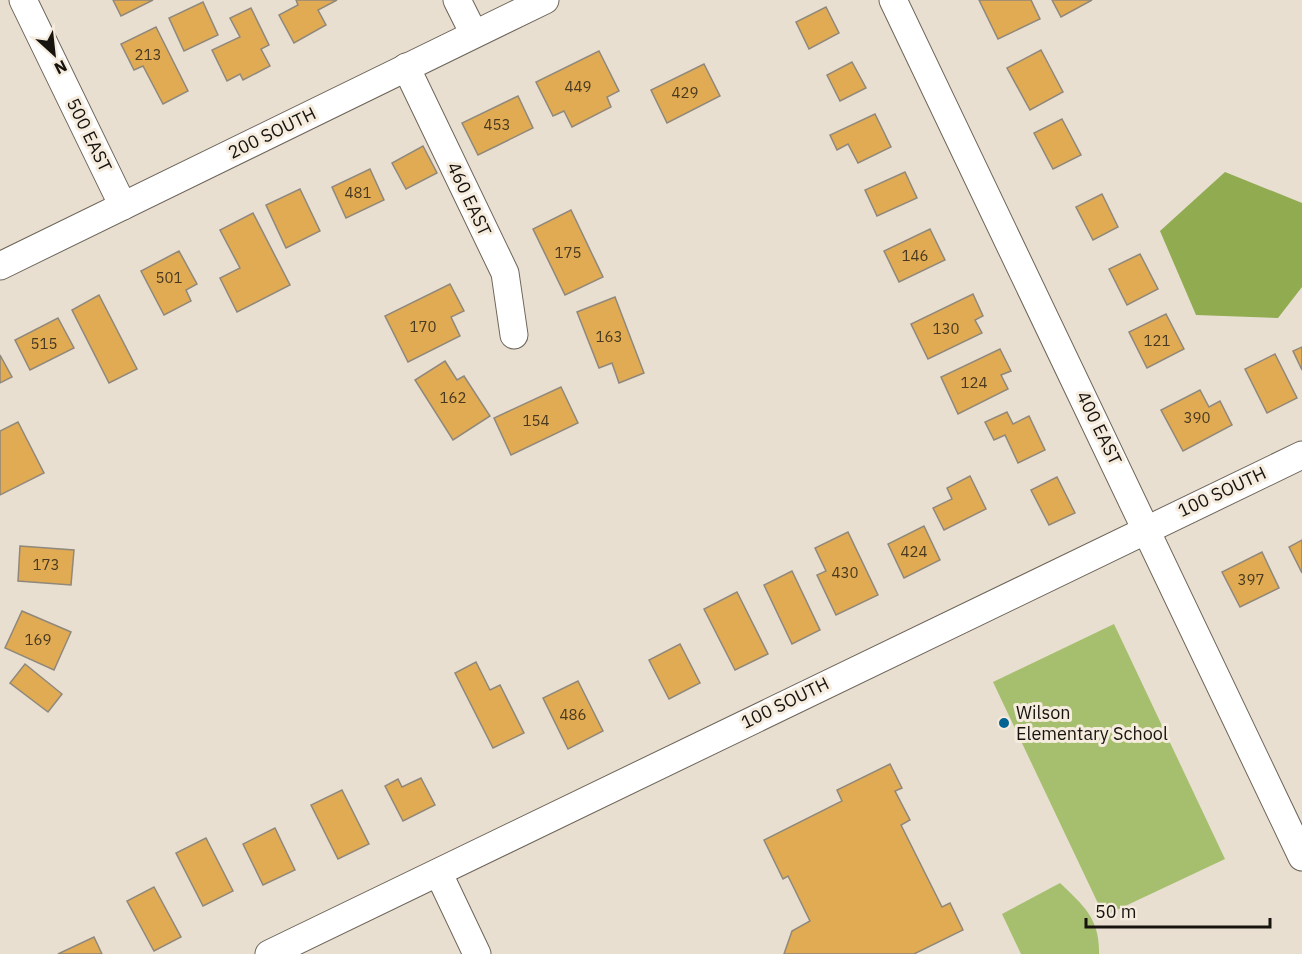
<svg xmlns="http://www.w3.org/2000/svg" width="1302" height="954" font-family="'IBM Plex Sans',sans-serif">
<rect width="100%" height="100%" fill="#e8dfd1"/>
<g fill="#a5bf6e">
<path d="M1114,624L1225,859L1104,916L993,682Z"/>
<path d="M1060,883C1084,906 1100,919 1099,954H1021L1002,914Z"/>
</g>
<path fill="#90ab50" d="M1225,172L1302,203V287L1278,318L1196,315L1160,231Z"/>
<g fill="#e0ab52" stroke="#90887b" stroke-width="1.5">
<path d="M113,0H153L121,16Z"/>
<path d="M296,0H337L318,10L326,25L294,43L279,15L298,5Z"/>
<path d="M979,0H1031L1040,19L998,39Z"/>
<path d="M1052,0H1092L1061,17Z"/>
<path d="M203,2L218,35L184,51L169,18Z"/>
<path d="M826,7L839,33L809,49L796,22Z"/>
<path d="M251,8L269,45L261,49L270,66L243,80L240,74L227,81L212,50L240,37L230,18Z"/>
<path d="M156,27L188,91L163,104L143,66L134,70L121,44Z"/>
<path d="M1041,50L1063,92L1030,110L1007,68Z"/>
<path d="M599,51L619,91L607,97L611,107L572,127L564,111L553,116L536,82Z"/>
<path d="M852,62L866,88L840,101L827,75Z"/>
<path d="M704,64L720,96L667,123L651,90Z"/>
<path d="M518,96L533,128L478,155L462,123Z"/>
<path d="M875,114L891,147L858,163L848,144L837,150L830,135Z"/>
<path d="M1062,119L1081,155L1053,169L1034,133Z"/>
<path d="M423,146L437,173L406,189L392,163Z"/>
<path d="M370,169L384,200L346,218L332,187Z"/>
<path d="M905,172L917,198L877,216L865,190Z"/>
<path d="M300,189L320,231L286,248L266,205Z"/>
<path d="M1102,194L1118,227L1093,240L1076,207Z"/>
<path d="M571,210L603,277L565,295L533,229Z"/>
<path d="M253,213L290,285L237,312L220,278L240,268L220,230Z"/>
<path d="M930,229L945,260L899,282L884,251Z"/>
<path d="M179,251L197,284L186,290L191,301L164,315L141,271Z"/>
<path d="M1140,254L1158,289L1127,305L1109,269Z"/>
<path d="M450,284L464,311L451,317L460,336L408,362L385,316Z"/>
<path d="M973,294L983,316L975,320L982,333L928,359L911,324Z"/>
<path d="M99,295L137,369L109,383L72,310Z"/>
<path d="M615,297L644,373L619,383L612,363L599,368L577,312Z"/>
<path d="M1166,314L1184,349L1147,368L1129,332Z"/>
<path d="M58,318L74,348L30,370L15,340Z"/>
<path d="M1302,347V370L1293,351Z"/>
<path d="M1000,349L1011,371L1001,375L1008,389L958,414L941,377Z"/>
<path d="M1275,354L1297,398L1267,413L1245,369Z"/>
<path d="M0,355L12,377L0,383Z"/>
<path d="M445,361L457,380L464,376L490,416L453,440L415,380Z"/>
<path d="M561,387L578,423L511,455L494,418Z"/>
<path d="M1200,390L1209,407L1220,401L1232,425L1183,451L1161,410Z"/>
<path d="M1007,412L1013,424L1029,416L1045,450L1018,463L1005,435L994,440L985,422Z"/>
<path d="M18,422L44,473L0,495V431Z"/>
<path d="M970,476L986,509L944,530L933,508L952,499L947,488Z"/>
<path d="M1057,477L1075,513L1049,525L1031,490Z"/>
<path d="M924,526L940,560L904,578L888,544Z"/>
<path d="M848,532L878,595L836,615L817,575L826,571L815,548Z"/>
<path d="M1302,540V573L1289,547Z"/>
<path d="M20,546L74,550L71,585L18,581Z"/>
<path d="M1262,552L1279,588L1240,607L1222,572Z"/>
<path d="M792,571L820,630L792,644L764,585Z"/>
<path d="M737,592L768,654L735,670L704,609Z"/>
<path d="M22,611L71,632L54,670L5,648Z"/>
<path d="M680,644L700,683L669,699L649,660Z"/>
<path d="M476,662L490,690L500,685L524,733L493,748L455,673Z"/>
<path d="M25,664L62,694L48,712L10,683Z"/>
<path d="M578,681L603,731L568,749L543,698Z"/>
<path d="M890,764L902,788L895,791L910,820L901,825L942,907L950,903L963,930L914,954H784L792,931L810,921L788,876L783,879L764,840L842,801L837,790Z"/>
<path d="M421,778L435,805L403,821L385,786L398,779L402,787Z"/>
<path d="M342,790L369,844L338,859L311,805Z"/>
<path d="M275,828L295,870L263,885L243,844Z"/>
<path d="M206,838L233,891L203,906L176,853Z"/>
<path d="M154,887L181,937L154,951L127,901Z"/>
<path d="M94,937L102,954H58Z"/>
</g>
<g fill="none" stroke-linecap="round" stroke-linejoin="round">
<g stroke="#6d6559" stroke-width="29">
<g id="minor">
<path d="M23,0L123,206"/>
<path d="M457,0L474,34"/>
<path d="M893,0L1302,857"/>
<path d="M406,67L505,273L514,335"/>
<path d="M0,266L545,0"/>
<path d="M439,874L477,954"/>
<path d="M269,954L1302,455"/>
</g>
</g>
<use href="#minor" stroke="#fff" stroke-width="27"/>
</g>
<circle fill="#026392" stroke="#f5ecde" stroke-width="2" cx="1004" cy="723" r="6"/>
<g text-anchor="middle" stroke-width="6" stroke-linejoin="round" paint-order="stroke">
<g font-size="15" fill="#493920">
<text x="148" y="60">213</text>
<text x="578" y="92">449</text>
<text x="685" y="98">429</text>
<text x="497" y="130">453</text>
<text x="358" y="198">481</text>
<text x="568" y="258">175</text>
<text x="915" y="261">146</text>
<text x="169" y="283">501</text>
<text x="423" y="332">170</text>
<text x="946" y="334">130</text>
<text x="609" y="342">163</text>
<text x="1157" y="346">121</text>
<text x="44" y="349">515</text>
<text x="974" y="388">124</text>
<text x="453" y="403">162</text>
<text x="1197" y="423">390</text>
<text x="536" y="426">154</text>
<text x="914" y="557">424</text>
<text x="46" y="570">173</text>
<text x="845" y="578">430</text>
<text x="1251" y="585">397</text>
<text x="38" y="645">169</text>
<text x="573" y="720">486</text>
</g>
<g font-size="18" fill="#17130f" stroke="#f5ecde">
<text transform="translate(272 133) rotate(-26)" y="6">200 SOUTH</text>
<text transform="translate(89 135) rotate(64)" y="6">500 EAST</text>
<text transform="translate(469 199) rotate(65)" y="6">460 EAST</text>
<text transform="translate(1099 428) rotate(64)" y="6">400 EAST</text>
<text transform="translate(1222 492) rotate(-25)" y="6">100 SOUTH</text>
<text transform="translate(785 703) rotate(-26)" y="6">100 SOUTH</text>
</g>
<g font-size="18" fill="#17130f" stroke="#f5ecde" text-anchor="start">
<text x="1016" y="719">Wilson<tspan x="1016" dy="21">Elementary School</tspan></text>
</g>
</g>
<g transform="translate(54 54) rotate(153)" stroke="#f5ecde" stroke-width="4.5" paint-order="stroke">
<path d="M0-4.5L10 22L0 15L-10 22Z" fill="#17130f"/>
<text y="-9" font-size="16" font-weight="bold" text-anchor="middle" fill="#17130f">N</text>
</g>
<path d="M1086 918v9h184v-9" fill="none" stroke="#17130f" stroke-width="3"/>
<text x="1095" y="918" font-size="18" fill="#17130f" stroke="#f5ecde" stroke-width="4.5" paint-order="stroke">50 m</text>
</svg>
